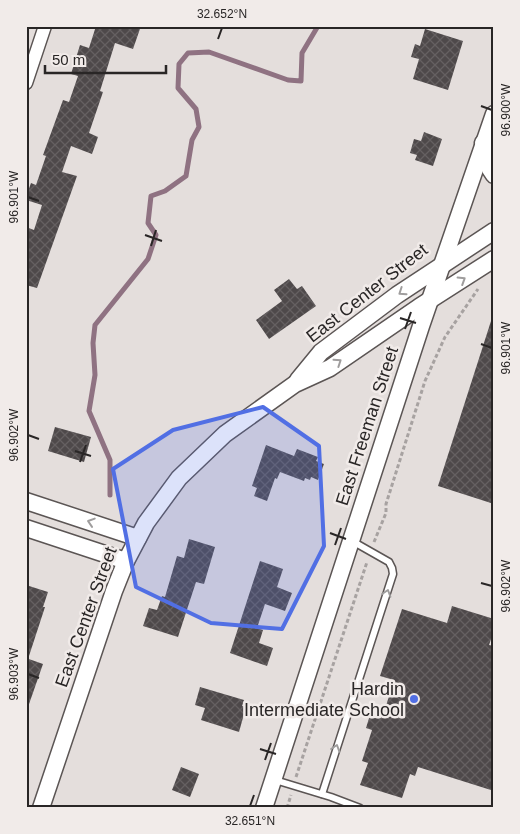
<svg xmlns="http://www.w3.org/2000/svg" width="520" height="834" font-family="Helvetica,sans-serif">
<defs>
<pattern id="building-cross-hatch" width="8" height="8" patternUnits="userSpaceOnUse" patternTransform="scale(1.25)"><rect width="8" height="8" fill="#4e494a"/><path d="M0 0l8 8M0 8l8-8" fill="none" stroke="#656061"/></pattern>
</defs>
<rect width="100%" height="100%" fill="#e4dedc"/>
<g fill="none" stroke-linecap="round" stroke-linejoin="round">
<path stroke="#8f7282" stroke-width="5" d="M110,495V460L89,411L95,375L93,343L95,325L148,259L156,235L148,223L151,196L165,191L186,176L192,140L199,127L196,109L178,88L179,64L188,53L209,52L288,80L301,81L302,53L318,26"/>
</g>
<g fill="url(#building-cross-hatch)">
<path d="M96,26H141L133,49L115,43L100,91L103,92L89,133L98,137L92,154L71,146L62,172L77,176L37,288L26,285V227L34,230L42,205L26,200V197L31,183L36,185L46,156L43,155L63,100L69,102L78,76L71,74L80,45L89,48Z"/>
<path d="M425,29L463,41L448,90L413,79L419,59L411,57L415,44L420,46Z"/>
<path d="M424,132L442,139L433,166L415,160L417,155L410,153L414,139L421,141Z"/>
<path d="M289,279L297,289L302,286L316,306L269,339L256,320L282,301L274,290Z"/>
<path d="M491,321H494V504L438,486Z"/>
<path d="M55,427L91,437L84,462L48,451Z"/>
<path d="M266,445L294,456L297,449L318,457L316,461L324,464L318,480L311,477L310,480L305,478L304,481L280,472L277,479L275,478L267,501L254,496L257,488L252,486Z"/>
<path d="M189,539L215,547L204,584L196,582L178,637L143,626L149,608L157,610L162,596L165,597L177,556L184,558Z"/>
<path d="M260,561L283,569L277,587L292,593L285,611L265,604L257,628L263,630L259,643L273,648L267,666L230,653Z"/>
<path d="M26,585L48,592L43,607H45L29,656L26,655Z"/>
<path d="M452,606L494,619V631L489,645L494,646V791L418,767L415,776L410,774L402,798L360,785L368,763L362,761L372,730L366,728L373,705L385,709L394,680L380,676L402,609L447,623Z"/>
<path d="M26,658L43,664L28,707L26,706Z"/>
<path d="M200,687L244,700L242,706L246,707L239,732L201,720L205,708L195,705Z"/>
<path d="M181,767L199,774L190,797L172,790Z"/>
</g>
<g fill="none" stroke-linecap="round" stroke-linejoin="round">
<g stroke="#5b5554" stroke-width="9">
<g id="service">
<path d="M275,780L331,797L360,808"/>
<path d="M322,794L393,574L392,568L389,562L352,541"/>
</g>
</g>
<g stroke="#5b5554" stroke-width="15">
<path id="minor" d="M26,83L45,26"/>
</g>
<g stroke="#5b5554" stroke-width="19">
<g id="tertiary">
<path d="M483,143L490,169L494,175"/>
<path d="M298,380L321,352L397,295L494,231"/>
<path d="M26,501L138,538"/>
<path d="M26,528L126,561"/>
<path d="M41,808L114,591L126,561L146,523L179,478L225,434L295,384L330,368L419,307L494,259"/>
<path d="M264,808L421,326L494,114"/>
</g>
</g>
<g stroke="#a7a2a1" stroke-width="3" stroke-dasharray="4 2.5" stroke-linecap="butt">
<path d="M374,542L386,513V504L425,381L445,337L478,289"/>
<path d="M296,777L367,562"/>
<path d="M287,808L291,795"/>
</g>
<use href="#service" stroke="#fff" stroke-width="6"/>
<use href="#minor" stroke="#fff" stroke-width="12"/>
<use href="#tertiary" stroke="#fff" stroke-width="16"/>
</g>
<defs><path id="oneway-chevron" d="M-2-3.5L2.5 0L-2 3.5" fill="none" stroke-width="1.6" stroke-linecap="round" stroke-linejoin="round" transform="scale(1.25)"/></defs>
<g stroke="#9f9d9d">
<use href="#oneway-chevron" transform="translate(462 280) rotate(-32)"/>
<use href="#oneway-chevron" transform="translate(402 292) rotate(146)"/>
<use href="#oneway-chevron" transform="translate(338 362) rotate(-34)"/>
<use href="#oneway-chevron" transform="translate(91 522) rotate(-162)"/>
<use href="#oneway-chevron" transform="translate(387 593) rotate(-72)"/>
<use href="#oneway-chevron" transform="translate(336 748) rotate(-72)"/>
</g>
<path fill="#516fe4" fill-opacity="0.2" stroke="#516fe4" stroke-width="4" stroke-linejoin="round" d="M263,407L319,446L324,546L282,629L211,623L136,587L113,469L173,430Z"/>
<path fill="none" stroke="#292626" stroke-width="2" d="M218,39L222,28M481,106L492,110M28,197L39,201M145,235L162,241M151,246L156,230M400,318L416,323M405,329L411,312M481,344L492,348M28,435L39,439M75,451L91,456M80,462L86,445M330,533L346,539M335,545L341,528M481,583L492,586M28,674L39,678M260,749L276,754M265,760L271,743M250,806L254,795"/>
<circle fill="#516fe4" stroke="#f1ebe9" stroke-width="2" cx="414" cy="699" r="5"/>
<g text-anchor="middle" stroke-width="5" stroke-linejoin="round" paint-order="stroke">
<g font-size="18" fill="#292626" stroke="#f1ebe9">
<text transform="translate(367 293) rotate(-38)" y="6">East Center Street</text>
<text transform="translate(367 426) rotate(-72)" y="6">East Freeman Street</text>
<text transform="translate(86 617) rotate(-70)" y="6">East Center Street</text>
</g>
<g font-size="18" fill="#292626" stroke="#f1ebe9" text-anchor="end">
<text x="404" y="695">Hardin<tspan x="404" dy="21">Intermediate School</tspan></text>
</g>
</g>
<rect width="520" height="834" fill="none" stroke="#f1ebe9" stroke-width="55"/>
<path d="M45 65v8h121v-8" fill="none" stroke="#292626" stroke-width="2.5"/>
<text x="52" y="65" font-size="15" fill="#292626" stroke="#f1ebe9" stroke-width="4" paint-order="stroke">50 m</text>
<rect x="28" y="28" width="464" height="778" fill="none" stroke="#292626" stroke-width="2"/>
<g font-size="12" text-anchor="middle" fill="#292626">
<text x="222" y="18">32.652°N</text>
<text transform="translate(506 110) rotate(-90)" y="4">96.900°W</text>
<text transform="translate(14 197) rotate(-90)" y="4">96.901°W</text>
<text transform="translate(506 348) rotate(-90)" y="4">96.901°W</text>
<text transform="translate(14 435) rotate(-90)" y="4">96.902°W</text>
<text transform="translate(506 586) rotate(-90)" y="4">96.902°W</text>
<text transform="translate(14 674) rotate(-90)" y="4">96.903°W</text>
<text x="250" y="825">32.651°N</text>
</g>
</svg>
